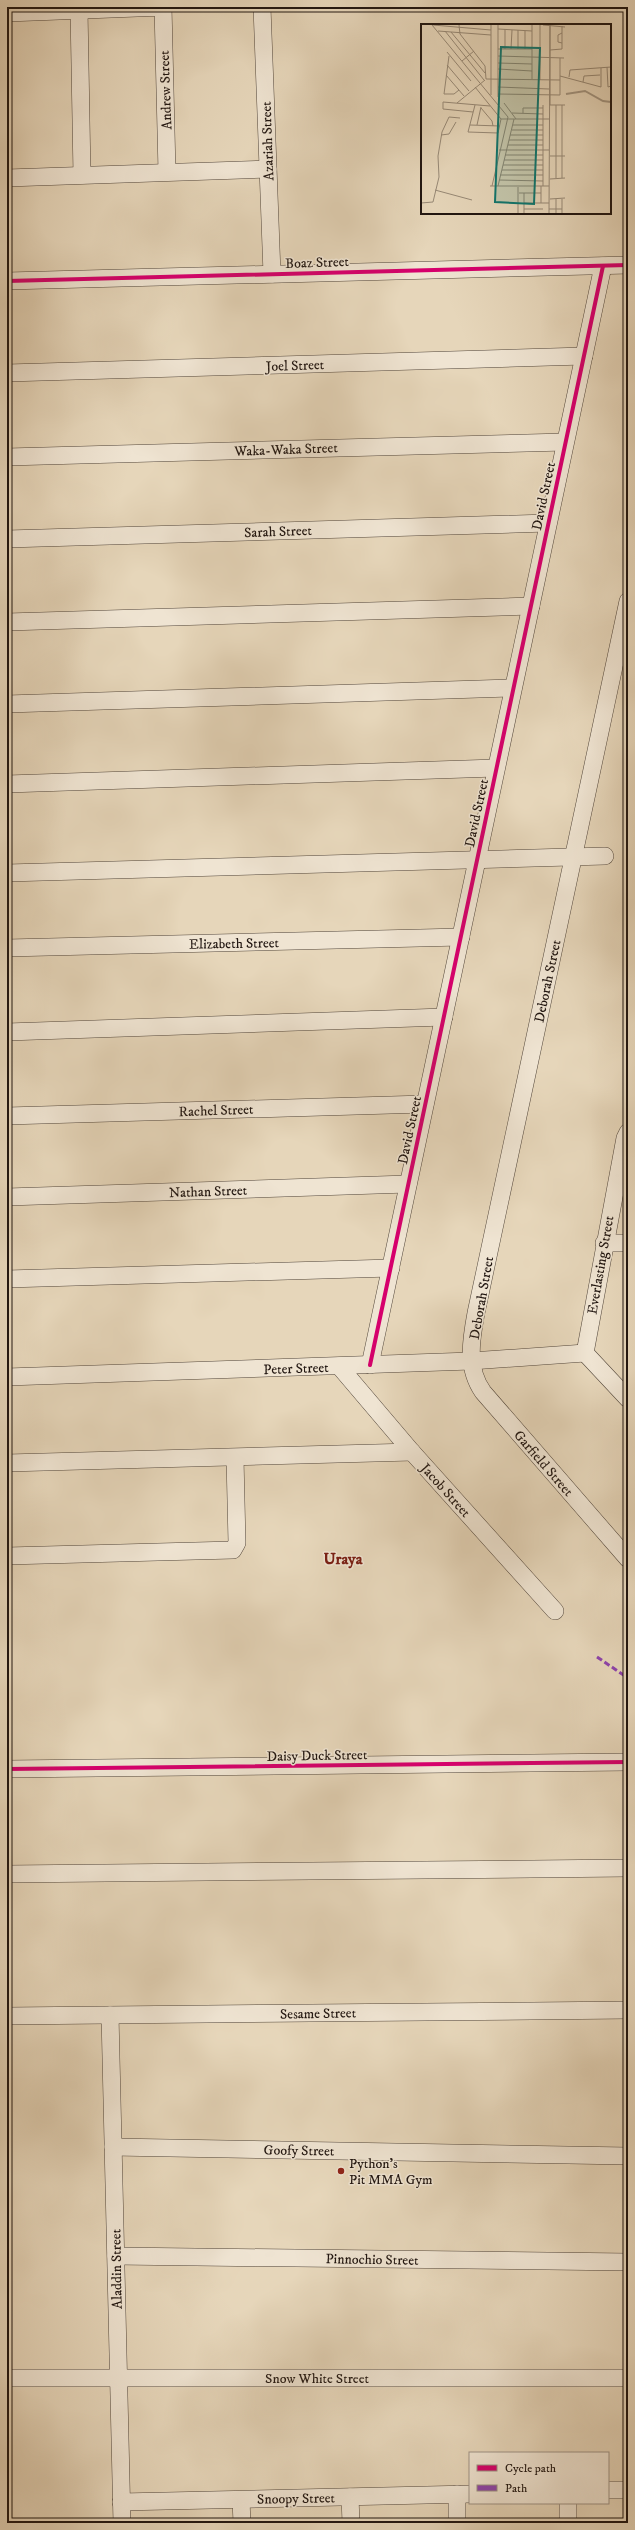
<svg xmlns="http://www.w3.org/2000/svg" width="635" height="2530" font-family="'IM FELL DW Pica',serif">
<rect width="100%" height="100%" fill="#e6d6ba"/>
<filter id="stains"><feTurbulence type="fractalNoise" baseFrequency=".005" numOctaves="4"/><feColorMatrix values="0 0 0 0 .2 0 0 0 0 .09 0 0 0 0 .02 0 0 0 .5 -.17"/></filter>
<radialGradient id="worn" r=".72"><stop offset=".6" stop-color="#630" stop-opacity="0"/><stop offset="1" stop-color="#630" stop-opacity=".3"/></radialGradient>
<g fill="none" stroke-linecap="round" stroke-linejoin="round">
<g stroke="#52463b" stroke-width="18">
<g id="street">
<path d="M262,7L272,274"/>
<path d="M79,10L82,175"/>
<path d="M7,13L163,7L167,172"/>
<path d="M7,178L268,169"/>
<path d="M7,281L628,265"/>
<path d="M7,373L584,356"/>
<path d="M7,457L565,442"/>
<path d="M7,539L548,523"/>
<path d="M628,601L476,1313C471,1340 466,1368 483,1392L628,1559"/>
<path d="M7,622L531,606"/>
<path d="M7,704L513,688"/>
<path d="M7,784L496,768"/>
<path d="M7,873L605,856"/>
<path d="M7,948L461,937"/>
<path d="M7,1032L444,1017"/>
<path d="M7,1116L425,1104"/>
<path d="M7,1197L408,1184"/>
<path d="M604,1243H628"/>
<path d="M7,1279L391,1268"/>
<path d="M585,1353L625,1138L628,1132"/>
<path d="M585,1353L628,1399"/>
<path d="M370,1365L603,266"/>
<path d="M339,1366L412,1452L555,1611"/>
<path d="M7,1377L471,1361L585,1353"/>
<path d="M7,1463L412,1452"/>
<path d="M7,1556L233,1550L237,1543L235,1458"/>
<path d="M7,1769L628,1762"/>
<path d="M7,1874L628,1868"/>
<path d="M110,2015L122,2523"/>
<path d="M7,2016L628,2010"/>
<path d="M113,2147L628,2156"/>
<path d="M116,2256L628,2262"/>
<path d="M7,2378H628"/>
<path d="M608,2490H628"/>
<path d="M457,2494V2523"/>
<path d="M350,2497L351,2523"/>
<path d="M241,2500L242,2523"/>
<path d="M121,2502L470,2494"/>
<path d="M568,2503V2523"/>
</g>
</g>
<use href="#street" stroke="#efe4d2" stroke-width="17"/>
<path stroke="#8e44ad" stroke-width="3" stroke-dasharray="6 3" stroke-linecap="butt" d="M597,1657L628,1678"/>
<g stroke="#efe4d2" stroke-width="6">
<g id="cycleway">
<path d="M7,281L628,265"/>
<path d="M370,1365L603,266"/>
<path d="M7,1769L628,1762"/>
</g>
</g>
<use href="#cycleway" stroke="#d6006c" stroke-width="4"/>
</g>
<circle fill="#8f2418" stroke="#efe4d2" stroke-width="1.5" cx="341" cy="2171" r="4"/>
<g text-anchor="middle" stroke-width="3" stroke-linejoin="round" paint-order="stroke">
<g font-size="14" fill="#211611" stroke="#efe4d2">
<text transform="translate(165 90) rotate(-92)" y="5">Andrew Street</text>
<text transform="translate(267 141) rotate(-92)" y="5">Azariah Street</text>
<text transform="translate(317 262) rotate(-2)" y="5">Boaz Street</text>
<text transform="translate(295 365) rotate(-2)" y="5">Joel Street</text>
<text transform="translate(286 449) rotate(-2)" y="5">Waka-Waka Street</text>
<text transform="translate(543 496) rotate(-78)" y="5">David Street</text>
<text transform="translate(278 531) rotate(-2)" y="5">Sarah Street</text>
<text transform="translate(476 813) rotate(-78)" y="5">David Street</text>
<text transform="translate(234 943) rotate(-1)" y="5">Elizabeth Street</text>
<text transform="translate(547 981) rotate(-78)" y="5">Deborah Street</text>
<text transform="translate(216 1110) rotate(-2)" y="5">Rachel Street</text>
<text transform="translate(409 1130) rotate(-78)" y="5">David Street</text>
<text transform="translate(208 1191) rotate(-2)" y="5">Nathan Street</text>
<text transform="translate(600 1265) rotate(-80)" y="5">Everlasting Street</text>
<text transform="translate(481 1298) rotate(-80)" y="5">Deborah Street</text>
<text transform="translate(296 1368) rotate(-2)" y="5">Peter Street</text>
<text transform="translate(544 1463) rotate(49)" y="5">Garfield Street</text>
<text transform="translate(446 1490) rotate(48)" y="5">Jacob Street</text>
<text transform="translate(317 1755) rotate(-1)" y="5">Daisy Duck Street</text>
<text transform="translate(318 2013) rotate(-1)" y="5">Sesame Street</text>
<text transform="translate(299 2150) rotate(1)" y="5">Goofy Street</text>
<text transform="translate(372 2259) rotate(1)" y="5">Pinnochio Street</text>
<text transform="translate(116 2269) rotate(-91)" y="5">Aladdin Street</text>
<text x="317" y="2383">Snow White Street</text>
<text transform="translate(296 2498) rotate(-1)" y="5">Snoopy Street</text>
</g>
<g font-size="14" fill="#211611" stroke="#efe4d2" text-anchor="start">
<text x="349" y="2168">Python's<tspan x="349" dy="16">Pit MMA Gym</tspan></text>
</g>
<g font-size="16" font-weight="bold" fill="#7a1f14" stroke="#efe4d2">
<text x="343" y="1564">Uraya</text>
</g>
</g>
<g transform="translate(421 24)">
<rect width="190" height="190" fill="#e6d6ba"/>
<path fill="none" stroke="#a39581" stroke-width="2" d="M145,70L164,67L182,77L190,78"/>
<path fill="none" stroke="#978976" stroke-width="1" d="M11,1L87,93L71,162M12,1L70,6M38,1L39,10L64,42L65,55M77,1V73M122,1L144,3M77,5L111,7M17,7L70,11M24,7L63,56M30,8L64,49M141,19L137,18V11L141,9M77,25H111M84,25V5M90,25L91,6M97,25V6M104,25V7M129,26L141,25V2M26,28L50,57M28,32L23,70H33L38,66M77,32L143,34M41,37L53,27M77,39L111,40M26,41L48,67M186,43L187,63L190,62M77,45L111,47M25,51L43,72M139,52L180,63V44M148,53L149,46L190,43M65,55L139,56M111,55V1M119,56V1M162,58L163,52L179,51M54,63L80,95M77,63L128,65M77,70L139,71V34M70,71V1M36,79L64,56M83,79L95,95M54,81L47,108L77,109L80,95M129,81V1M129,81H144M60,84L71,97L72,102M52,88L22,85V78L69,82M91,89L122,90M102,89V84H122M80,95H128M49,101L79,102M56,101L60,83M92,101H122M91,106H122M20,111L28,110L35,98M89,111H122M88,116H122M87,121H122M78,126H128M84,131H122M129,132H144M83,136H122M82,141H122M81,146H122M79,151H122M135,154V81M141,154V81M129,155L144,154M78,156L122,157M69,162H128M77,162L93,95M120,162V179M122,162V81M97,163V189M14,166L51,176M98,169H120M129,175L144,174M0,179L12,178L18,153L17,132L21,108L28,93L39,94M103,179H128M103,185H122M128,185H141M103,189V169M128,189L129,1M135,189V175M141,189V175"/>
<path fill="#0f766e" fill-opacity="0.15" stroke="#0f766e" stroke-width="2" d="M80,23L119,24L113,180L74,178Z"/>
<rect width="190" height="190" fill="none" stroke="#211611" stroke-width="2"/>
</g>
<rect width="635" height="2530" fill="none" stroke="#e6d6ba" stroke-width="24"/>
<rect x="8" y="8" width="619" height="2514" fill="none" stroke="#211611" stroke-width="2"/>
<rect x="12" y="12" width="611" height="2506" fill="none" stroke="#211611"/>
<rect x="469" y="2452" width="140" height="52" fill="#efe4d2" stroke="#9d9285"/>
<rect x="477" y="2465" width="20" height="6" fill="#d6006c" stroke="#9d9285"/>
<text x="505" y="2472" font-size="12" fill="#211611">Cycle path</text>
<rect x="477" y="2485" width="20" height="6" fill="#8e44ad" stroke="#9d9285"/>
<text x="505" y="2492" font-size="12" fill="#211611">Path</text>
<rect width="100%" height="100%" filter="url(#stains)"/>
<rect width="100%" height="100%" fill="url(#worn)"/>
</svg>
